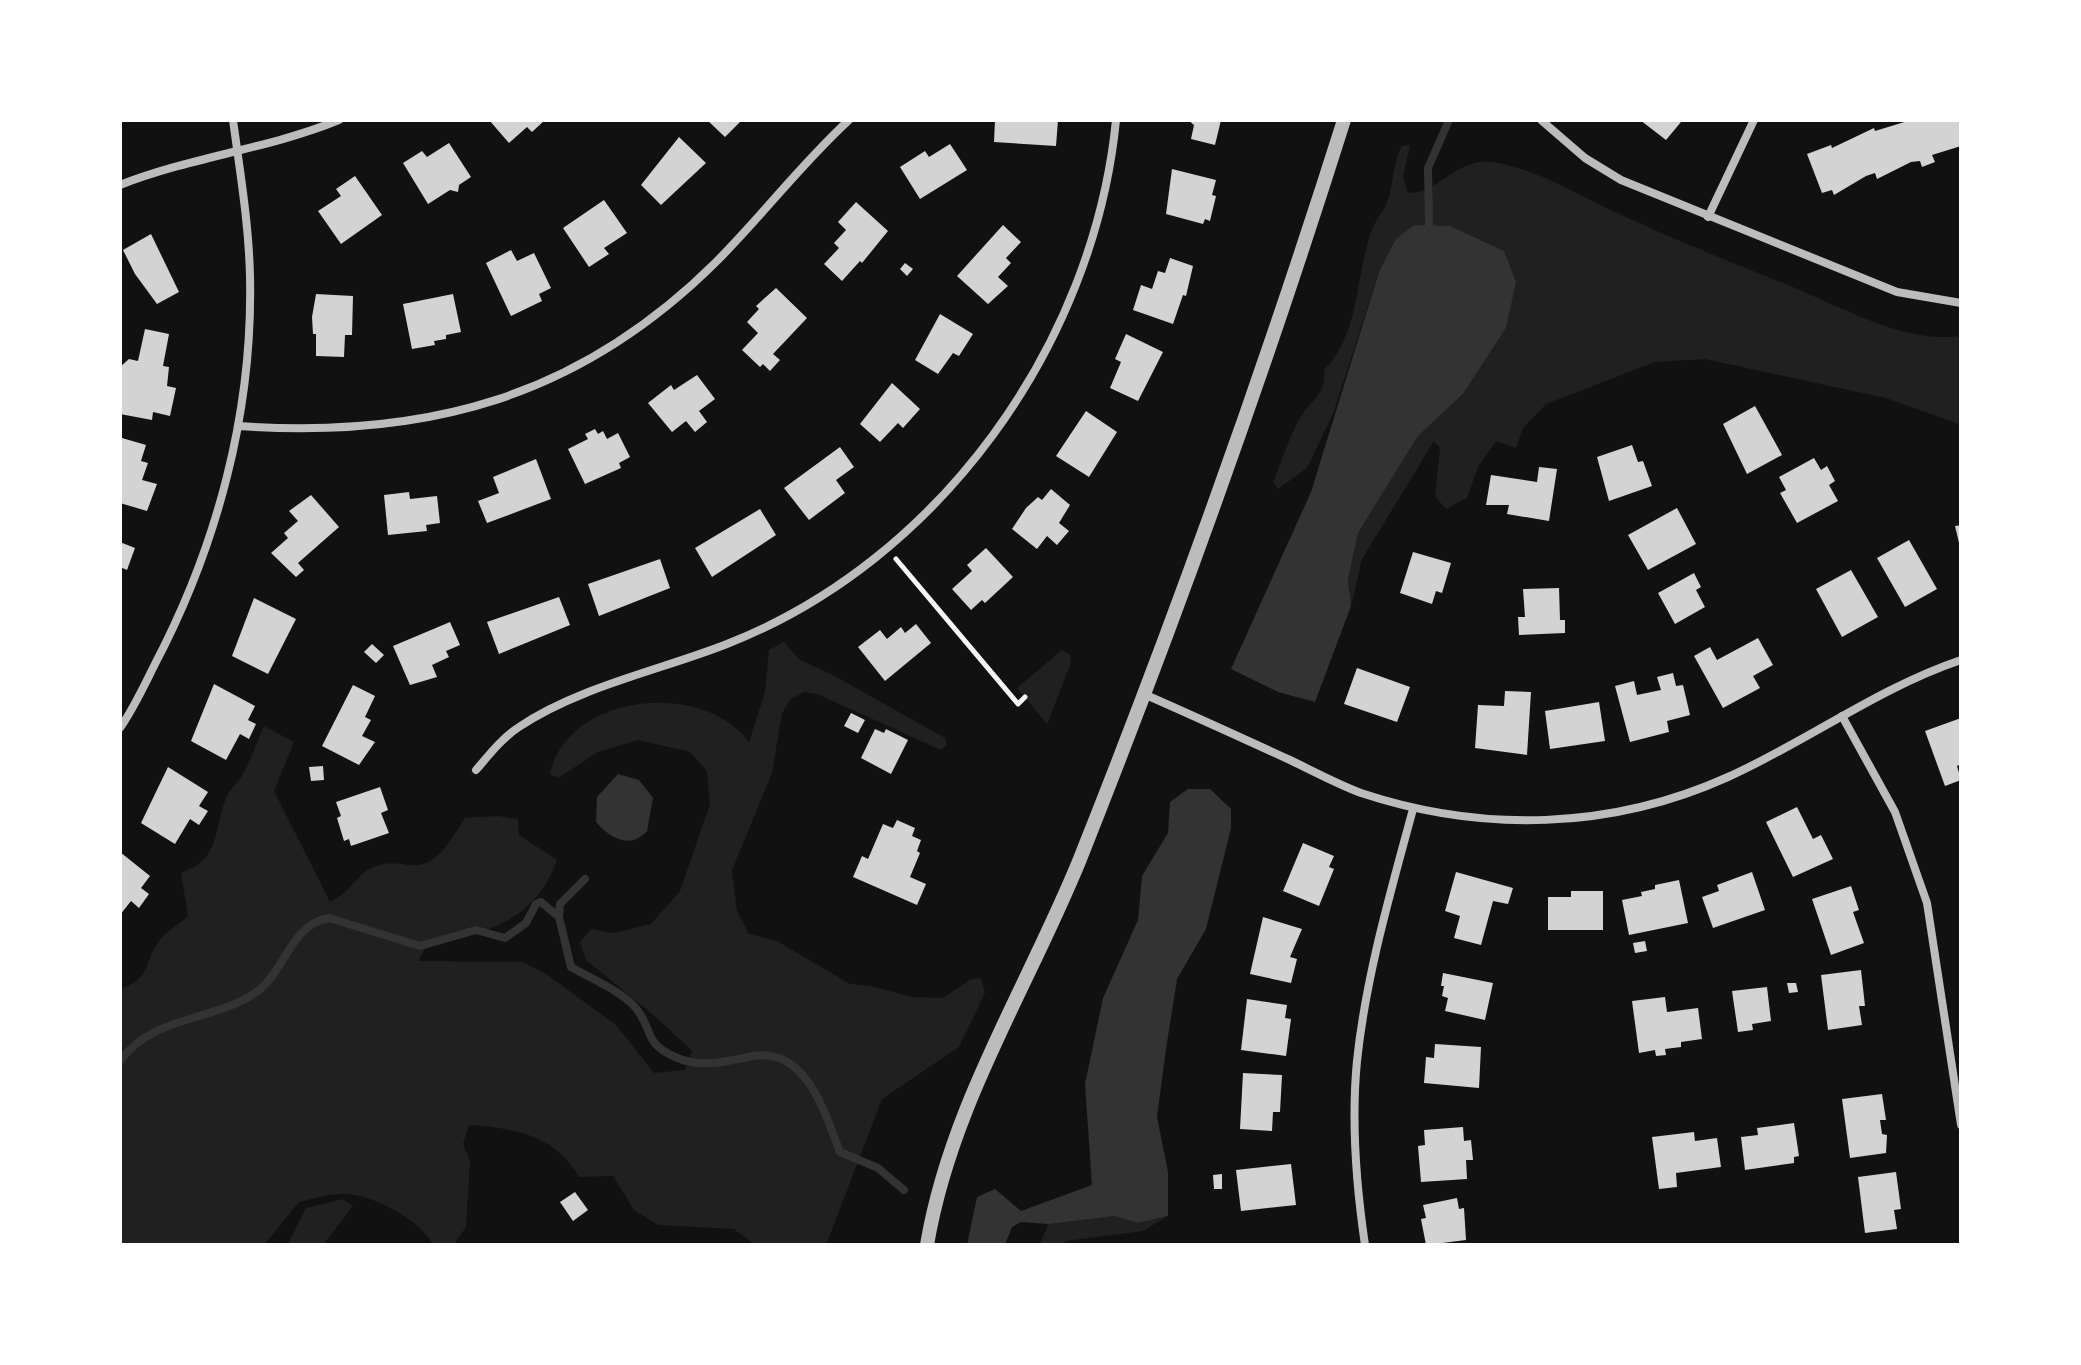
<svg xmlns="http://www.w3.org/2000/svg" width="2081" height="1365" font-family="'Alegreya Sans',sans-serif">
<rect width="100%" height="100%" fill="#111"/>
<g fill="#202020">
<path d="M1410,145L1403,176L1408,193C1438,194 1455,159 1490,162C1528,165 1575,193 1609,209C1667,237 1728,261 1788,285C1840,306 1903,344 1961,336V425L1886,398L1705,359L1655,362L1546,404L1523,428L1516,448L1496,441L1478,467L1467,498L1446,509L1435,496L1440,448L1434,441L1362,559L1351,606L1348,580L1358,533L1418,436L1463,394L1506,328L1379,272L1333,414L1307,468L1278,489L1273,482C1282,461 1289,437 1300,418C1311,399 1327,395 1324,370C1360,334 1355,278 1371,232C1376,218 1387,208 1390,193C1394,176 1393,163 1402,146Z"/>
<path d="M784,642L800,660L831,674L945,738L947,745L941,750L817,694L804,692L791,699L782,713L772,773L732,870L737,911L749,934L777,941L850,984L871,986L911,997L943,998L971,979L981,978L985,993L959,1047L882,1099L826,1245H755L734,1229L658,1225L634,1210L613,1176L579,1177C555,1135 514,1128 469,1125L463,1144L470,1161L466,1227L453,1245H433C422,1222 380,1199 355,1195C338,1191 316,1198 299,1202L264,1245H120V989C152,978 143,963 159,941C165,932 180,924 188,916L181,873C221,859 213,831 226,798C230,788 240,781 244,772C252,757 257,741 264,726L294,742L274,791L330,902C349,893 355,878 368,870C395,856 404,869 423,864C441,860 455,832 465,818L498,816L518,819L519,835L557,860C536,920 486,935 428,943L418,961L522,962L546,974L616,1025L654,1073L685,1070L692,1051L657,1018L586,960L580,942L591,929L613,933L651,924L680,891L710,804L707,771L690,752L638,740L598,752L558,778L550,774C567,693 703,679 749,742L765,692L769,650Z"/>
<path d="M1062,650L1070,655L1071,663L1047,724L1017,688Z"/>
<path d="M343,1199L353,1206L323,1245H287L306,1208Z"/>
<path d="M1115,1216L1138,1223L1168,1216L1143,1231L1066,1241L1061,1245H1039L1049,1224Z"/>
</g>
<g fill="#333">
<path d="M1414,225L1450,226L1504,251L1516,282L1506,328L1463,394L1418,436L1358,533L1348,580L1351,606L1315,702L1278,692L1231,669L1311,492L1379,272L1396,239Z"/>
<path d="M618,774L639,780L653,798L647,831C630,850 610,838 596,822L597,797Z"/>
<path d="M1188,789H1210L1231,809V828L1206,929L1177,979L1166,1049L1157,1117L1168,1172V1216L1138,1223L1115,1216L1049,1224L1021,1222L1012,1227L1005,1245H967L977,1197L995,1189L1021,1211L1092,1185L1085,1084L1103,998L1138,920L1142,876L1168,833L1170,802Z"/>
</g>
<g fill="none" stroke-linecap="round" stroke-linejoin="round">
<g stroke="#333" stroke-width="8">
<path d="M1429,225L1428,168L1449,120"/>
<path d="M559,917L560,904L585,879"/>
<path d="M120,1061C153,1015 212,1022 255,993C285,973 290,924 329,918L420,946L476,930L505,938L526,923L536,904L541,902L559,917L571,967C591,979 625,992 638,1011C653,1031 644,1043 675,1057C701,1069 727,1061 753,1056C807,1047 825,1114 840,1152L878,1168L904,1190"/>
</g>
</g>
<g fill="#d3d3d3">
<path d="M489,120H545L532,132L527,127L509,143Z"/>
<path d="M707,120H742L725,137Z"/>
<path d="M995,120H1058L1056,146L994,142Z"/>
<path d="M1188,120H1221L1215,145L1191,139L1194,125Z"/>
<path d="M1640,120H1681V122L1666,140Z"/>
<path d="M1911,120H1961V146L1932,155L1935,162L1922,167L1920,161L1911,162L1877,179L1875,173L1866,176L1834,195L1832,190L1822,193L1807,154L1831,145L1832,148L1874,128L1875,131Z"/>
<path d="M679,137L706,163L661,205L641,185Z"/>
<path d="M449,143L471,177L459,185L458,192L450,190L428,204L403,163L422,151L427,157Z"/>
<path d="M950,144L967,170L920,199L900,167L925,151L929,157Z"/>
<path d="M1172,169L1216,180L1212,195L1216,196L1210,221L1205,219L1203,224L1166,214Z"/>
<path d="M355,176L382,215L341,244L318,211L341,196L336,189Z"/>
<path d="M604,200L627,233L604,248L609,254L589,267L563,228Z"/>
<path d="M856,202L888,231L862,263L860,261L842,281L824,264L839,248L834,243L846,230L838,222Z"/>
<path d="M1003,225L1021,242L1006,258L1011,263L998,277L1008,286L988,304L957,276Z"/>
<path d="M151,234L179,292L157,304L135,274L123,250Z"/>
<path d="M511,250L517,261L534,253L551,288L539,294L542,301L511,316L486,263Z"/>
<path d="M1170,258L1193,266L1186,296L1183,295L1173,324L1133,310L1141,285L1152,289L1158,271L1165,273Z"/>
<path d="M905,263L913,269L907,276L900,269Z"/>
<path d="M776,288L807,318L773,354L780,360L770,371L763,364L760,367L742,350L758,333L747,322L759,309L756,306Z"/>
<path d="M316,294L353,296L352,335H345L344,357L316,356V334H313L312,317Z"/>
<path d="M453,294L461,332L446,335V339L434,341L435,345L412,349L403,304Z"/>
<path d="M940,314L973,334L959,356L953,353L938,374L915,360Z"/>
<path d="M145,329L169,334L163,366L169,367L167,386L176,388L170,416L153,412L152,420L120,414V367L129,359L138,361Z"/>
<path d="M1126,334L1163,352L1138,401L1110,388L1121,362L1115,359Z"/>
<path d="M697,375L715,399L699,411L707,422L695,432L686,421L672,432L648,403L671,385L674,390Z"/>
<path d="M892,383L920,409L903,428L898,423L880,442L860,424Z"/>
<path d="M1755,406L1782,455L1747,474L1723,424Z"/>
<path d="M1086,411L1117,432L1089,477L1056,456Z"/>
<path d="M595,429L598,434L603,431L607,439L618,433L630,457L619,463L621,468L585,484L568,449L588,439L585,434Z"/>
<path d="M122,438L146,445L141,461L148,463L142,480L157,484L147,511L120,503Z"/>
<path d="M1632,445L1638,462L1643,461L1652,486L1609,501L1597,457Z"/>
<path d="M840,447L854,467L836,480L845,493L809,520L784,488Z"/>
<path d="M1814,458L1821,470L1827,466L1835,481L1829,485L1838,501L1797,523L1780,493L1786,490L1779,477Z"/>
<path d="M536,459L551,499L487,523L478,501L499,493L493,477Z"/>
<path d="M1539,467L1557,469L1549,521L1507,514L1509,505H1486L1491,475L1537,482Z"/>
<path d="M1051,489L1070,505L1059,523L1069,531L1057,545L1047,536L1037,549L1012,529L1026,508L1038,497L1042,500Z"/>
<path d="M409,492L410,499L437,496L440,523L426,525L427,531L388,535L384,495Z"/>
<path d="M311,495L339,527L298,563L304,570L296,577L271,553L288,538L284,533L298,521L289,511Z"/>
<path d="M1677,508L1696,544L1648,570L1628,535Z"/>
<path d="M760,509L776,535L712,577L695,548Z"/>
<path d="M1961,525V546L1960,547L1955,526Z"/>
<path d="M1909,540L1937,589L1905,607L1877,558Z"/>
<path d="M120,542L135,548L127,570L120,567Z"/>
<path d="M986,548L1013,577L985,603L982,600L971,610L952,589L972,571L967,565Z"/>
<path d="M1413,552L1451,563L1442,593L1436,591L1432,604L1400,593Z"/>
<path d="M660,559L670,588L599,616L588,584Z"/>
<path d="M1851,570L1878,617L1842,637L1816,589Z"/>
<path d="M1694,573L1701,587L1696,590L1705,607L1675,624L1658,593Z"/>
<path d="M1559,588L1560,620H1565V633L1519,635L1518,617H1525L1523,589Z"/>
<path d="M559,597L570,625L499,654L487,622Z"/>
<path d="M254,598L296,619L268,674L232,656Z"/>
<path d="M450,622L460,645L446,651L449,657L432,665L437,677L410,685L393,646Z"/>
<path d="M916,624L931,643L885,681L858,647L880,630L887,639L901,627L905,633Z"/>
<path d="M1758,638L1773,665L1753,676L1760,688L1723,708L1694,656L1710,647L1717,660Z"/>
<path d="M372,644L384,655L376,663L364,652Z"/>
<path d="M1357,668L1410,687L1397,722L1344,704Z"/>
<path d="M1673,673L1676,686L1683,685L1690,715L1667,721L1669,732L1630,742L1615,686L1634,681L1637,695L1661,690L1657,677Z"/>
<path d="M214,684L255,706L248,720L256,724L249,739L240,734L226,760L191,741Z"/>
<path d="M353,685L375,696L365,717L371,720L362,736L375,742L359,765L322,746Z"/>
<path d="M1505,691L1531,692L1527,755L1475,748L1478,705L1504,706Z"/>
<path d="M1599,702L1605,741L1550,749L1545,711Z"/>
<path d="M851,713L865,720L858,733L844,726Z"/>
<path d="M1961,718V764L1957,766L1961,780L1945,786L1925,731Z"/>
<path d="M875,729L884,733L886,729L908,740L891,774L861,758Z"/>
<path d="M323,766L324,780L311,781L309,767Z"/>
<path d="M168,767L208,792L199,806L208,811L199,825L190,819L175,844L141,823Z"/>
<path d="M380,787L388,810L381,813L389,833L351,846L349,839L344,841L337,818L341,816L336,802Z"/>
<path d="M1797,807L1813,839L1821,835L1833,859L1793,877L1766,822Z"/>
<path d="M897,820L915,828L912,836L921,840L917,851L920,853L910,877L926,884L917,905L853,877L862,856L868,859L883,824L893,828Z"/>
<path d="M1303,843L1334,856L1329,867L1334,869L1319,906L1283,891Z"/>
<path d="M120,852L150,876L141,888L149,894L139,908L131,901L120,915Z"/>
<path d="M1456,872L1513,888L1508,904L1493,901L1481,945L1454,938L1460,916L1445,911Z"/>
<path d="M1752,872L1765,910L1713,928L1702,897L1719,891L1717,885Z"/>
<path d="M1679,880L1688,923L1629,935L1622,900L1642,896L1641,892L1655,889V885Z"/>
<path d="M1851,886L1859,910L1853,912L1864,943L1831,955L1812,899Z"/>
<path d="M1571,891H1603V930H1548V897H1571Z"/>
<path d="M1263,917L1302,929L1290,957L1297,959L1291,983L1250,974Z"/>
<path d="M1645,941L1647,951L1635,953L1633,943Z"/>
<path d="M1861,970L1865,1006H1859L1862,1025L1828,1030L1821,975Z"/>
<path d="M1443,973L1493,983L1485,1020L1445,1011L1448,998L1442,996L1444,986H1441Z"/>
<path d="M1787,983H1796L1798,992L1789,993Z"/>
<path d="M1767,987L1771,1021L1752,1024L1753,1030L1738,1032L1732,991Z"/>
<path d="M1665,997L1667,1012L1698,1008L1702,1039L1681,1042V1047L1665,1049L1666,1055L1656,1056L1655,1050L1639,1053L1632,1001Z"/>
<path d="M1247,999L1287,1005L1285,1018L1291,1019L1286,1056L1241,1050Z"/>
<path d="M1435,1044L1481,1047L1479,1088L1424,1083L1426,1057L1434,1058Z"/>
<path d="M1243,1073L1282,1075L1280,1112H1273L1272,1131L1240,1129Z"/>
<path d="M1882,1094L1886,1120H1880L1882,1134L1887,1135L1886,1153L1850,1158L1842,1099Z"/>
<path d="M1794,1123L1799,1156L1794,1157V1163L1745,1170L1741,1137L1758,1135L1757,1128Z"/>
<path d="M1463,1127L1464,1141L1471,1140L1473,1160H1466L1467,1179L1421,1182L1418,1146L1425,1145L1424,1130Z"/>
<path d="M1694,1132L1695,1141L1717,1138L1721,1167L1676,1173L1677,1187L1659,1189L1652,1137Z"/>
<path d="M1291,1164L1296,1205L1241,1211L1236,1170Z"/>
<path d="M1896,1172L1901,1209L1894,1210L1897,1229L1865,1233L1858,1177Z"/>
<path d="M1222,1174V1189H1214L1213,1175Z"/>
<path d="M575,1192L588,1210L573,1221L560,1202Z"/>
<path d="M1457,1198L1459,1209L1464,1208L1466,1240L1426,1245L1421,1219L1426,1218L1423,1205Z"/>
</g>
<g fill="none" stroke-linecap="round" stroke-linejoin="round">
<path stroke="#f5f5f5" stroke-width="5" d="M896,559L1018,704L1025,697"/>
<g stroke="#bcbcbc" stroke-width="8">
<path d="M1541,120L1585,158L1621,180L1897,292L1961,303"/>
<path d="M120,185C191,157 268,149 339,120"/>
<path d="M1708,217L1754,120"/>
<path d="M238,426C426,439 579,398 716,262C762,216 801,164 849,120"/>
<path d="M1146,695C1194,716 1242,738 1290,760C1313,771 1337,784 1361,793C1482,833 1611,830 1728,777C1808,741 1878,688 1961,660"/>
<path d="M1842,716L1895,812L1927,903L1961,1125"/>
<path d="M120,728C134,708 144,686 155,664C217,546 253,412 250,277C249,225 240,172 233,120"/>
<path d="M476,770C489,755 502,738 519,727C578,687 661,670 727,644C939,561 1094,345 1116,120"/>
<path d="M1365,1245C1356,1184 1351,1122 1357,1061C1366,975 1391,891 1413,809"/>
</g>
<path stroke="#bcbcbc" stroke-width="14" d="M927,1245C950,1107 1028,987 1080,859C1177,615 1265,370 1344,120"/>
</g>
<rect width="2081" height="1365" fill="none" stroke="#ffffff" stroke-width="244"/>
</svg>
